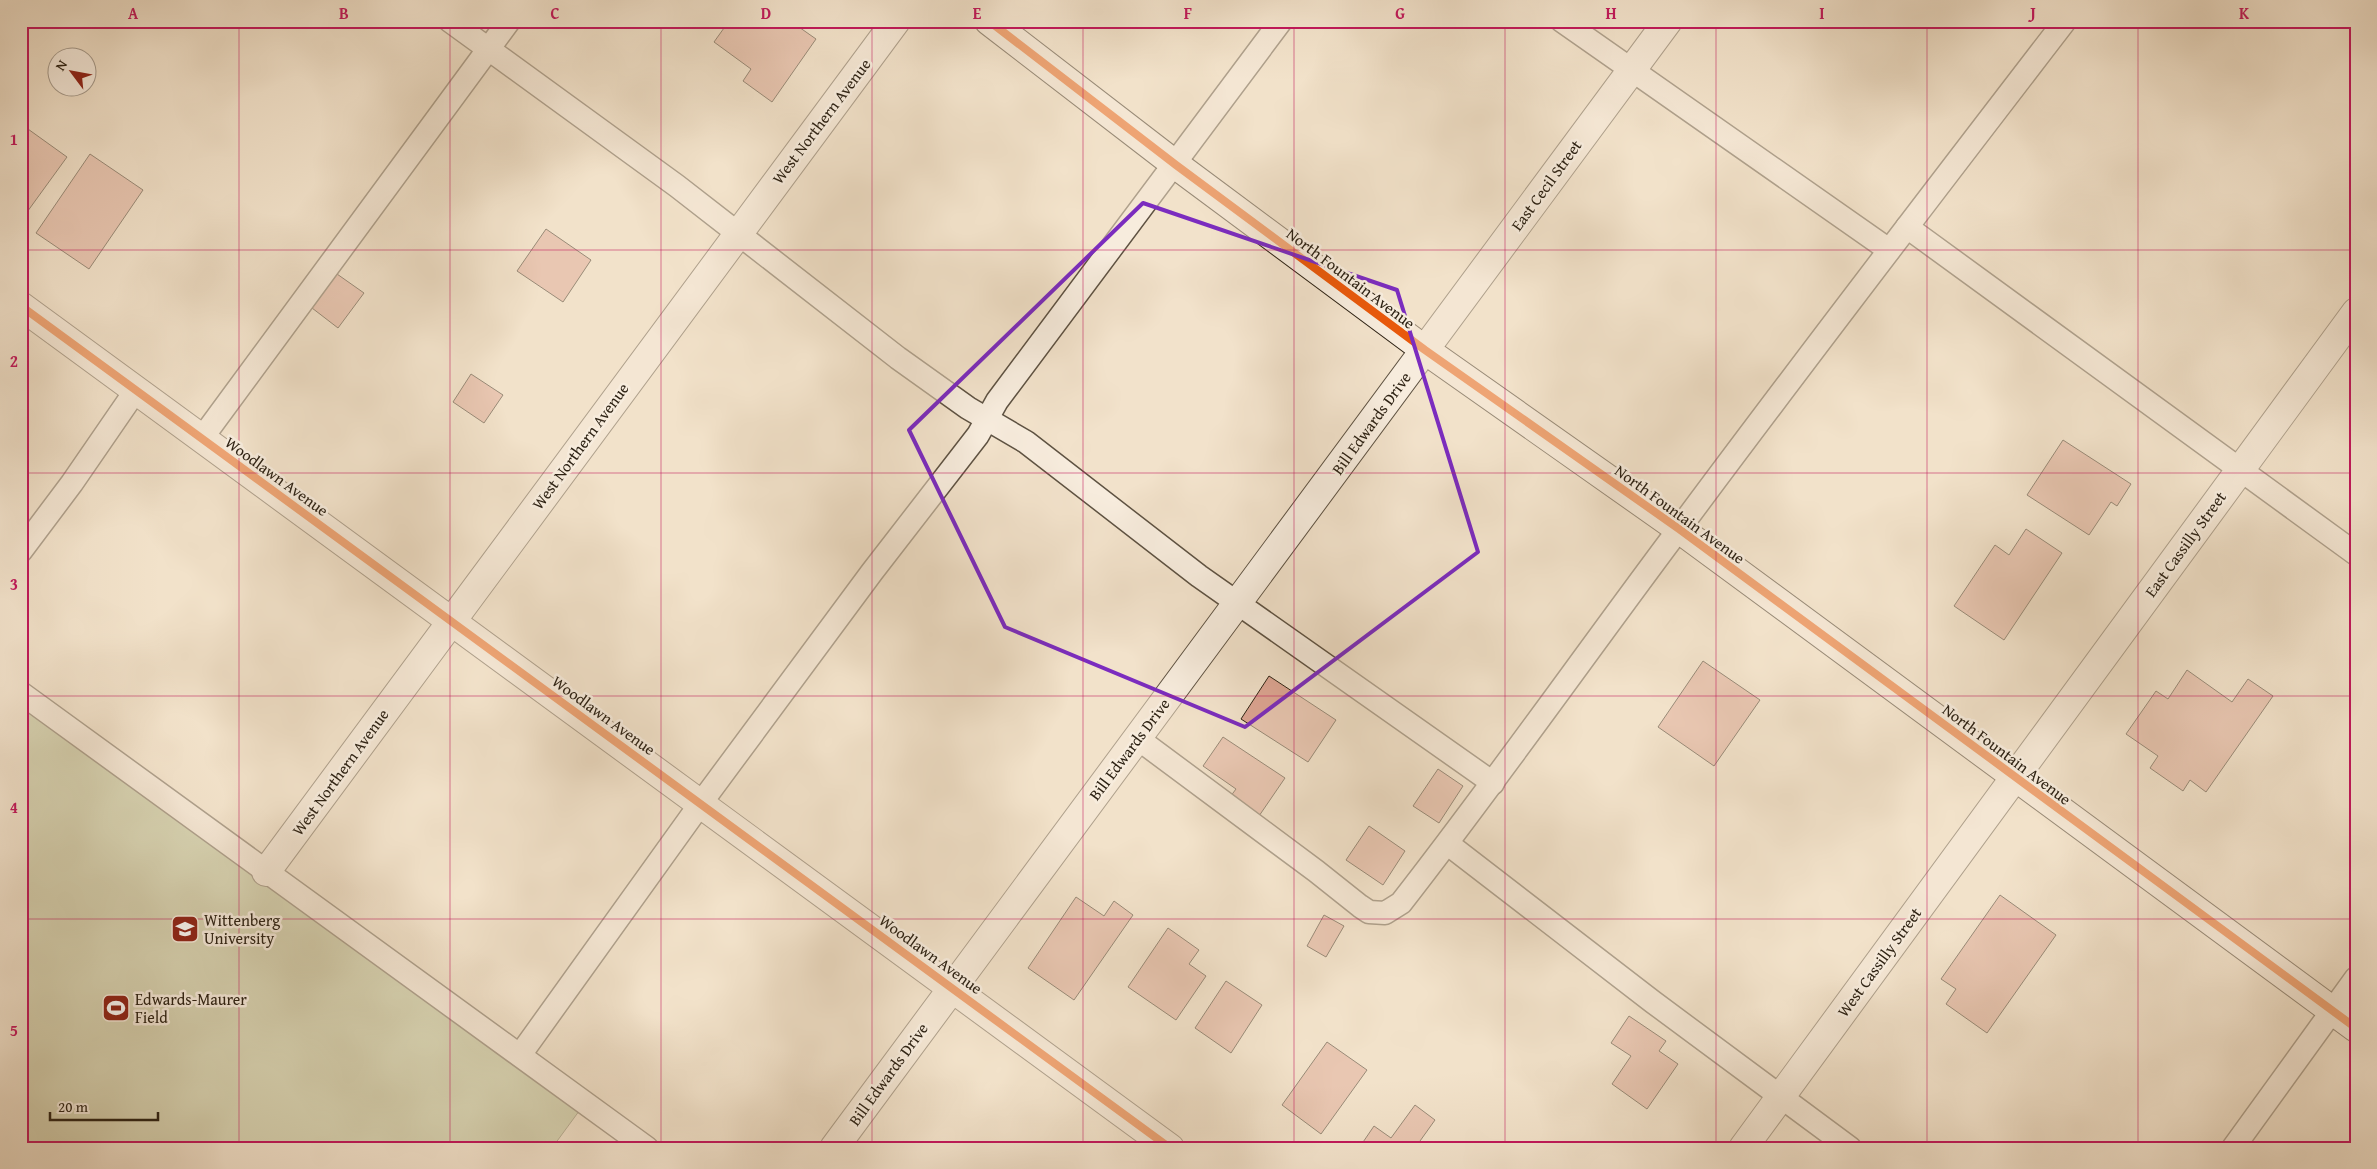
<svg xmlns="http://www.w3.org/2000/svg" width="2377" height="1169" font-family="'Gentium Book Plus',serif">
<rect width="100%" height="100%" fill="#f2e2cb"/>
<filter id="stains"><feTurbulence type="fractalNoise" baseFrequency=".004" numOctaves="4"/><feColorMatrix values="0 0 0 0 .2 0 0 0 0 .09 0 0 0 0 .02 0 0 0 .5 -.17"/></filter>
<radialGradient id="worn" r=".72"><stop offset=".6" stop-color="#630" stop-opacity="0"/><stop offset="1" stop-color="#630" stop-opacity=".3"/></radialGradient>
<path fill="#b9c398" stroke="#737256" d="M21,693L585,1103L552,1148H21Z"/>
<g fill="#dea694" stroke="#2d2214">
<path d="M729,21H798L796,25L816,39L772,102L743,81L751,69L714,42Z"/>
<path d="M21,124L67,157L22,219H21Z"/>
<path d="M90,154L143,190L89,269L36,233Z"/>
<path d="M546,229L591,260L563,302L517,271Z"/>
<path d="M337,274L364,293L338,328L312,308Z"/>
<path d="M471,374L503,395L484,423L453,402Z"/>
<path d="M2063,440L2131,484L2117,506L2111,502L2089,535L2027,495Z"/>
<path d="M2026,529L2062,553L2004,640L1954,606L1995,545L2009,555Z"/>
<path d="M1703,661L1760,700L1714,766L1658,727Z"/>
<path d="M2187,670L2232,702L2248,679L2273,696L2206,792L2190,780L2183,791L2150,768L2158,756L2126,734L2156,691L2168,699Z"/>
<path d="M1269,676L1336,720L1308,762L1241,719Z"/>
<path d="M1223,737L1285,778L1259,816L1230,797L1236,789L1203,766Z"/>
<path d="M1438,769L1463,786L1439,823L1413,806Z"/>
<path d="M1369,826L1405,851L1383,885L1346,860Z"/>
<path d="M2000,895L2056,935L1987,1033L1946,1004L1956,989L1941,979Z"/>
<path d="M1076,897L1104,916L1114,901L1133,915L1074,1000L1028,968Z"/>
<path d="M1324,915L1344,926L1326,957L1307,946Z"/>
<path d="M1168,928L1199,950L1189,964L1206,976L1176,1020L1128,987Z"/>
<path d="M1226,981L1262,1005L1231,1053L1195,1028Z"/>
<path d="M1629,1016L1666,1041L1659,1051L1678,1064L1647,1109L1612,1084L1631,1056L1611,1043Z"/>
<path d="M1327,1042L1367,1070L1321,1134L1282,1105Z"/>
<path d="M1415,1105L1435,1120L1415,1148H1359L1374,1126L1391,1138Z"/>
</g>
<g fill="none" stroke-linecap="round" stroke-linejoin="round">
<g stroke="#5e5242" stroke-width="25">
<g id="lane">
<path d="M450,21L677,186L898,358L968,408L1026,442L1199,576L1493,783"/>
<path d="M1562,21L1889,250"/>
<path d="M1907,227L2356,554"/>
<path d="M202,438L509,21"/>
<path d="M21,551L72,483L136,390"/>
<path d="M21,693L647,1148"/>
<path d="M1137,738L1316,871L1360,906L1369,912L1385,913L1401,903C1497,780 1586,653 1679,529C1806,358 1935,190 2065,21"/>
<path d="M1448,844L1653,1002L1850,1148"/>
<path d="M520,1055L701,803L872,572L978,435L997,401L1281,21"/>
<path d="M2233,1148L2356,978"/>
</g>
</g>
<g stroke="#5e5242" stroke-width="30">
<g id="street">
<path d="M21,306L1170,1148"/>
<path d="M266,872L896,21"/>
<path d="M834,1148L1668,21"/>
<path d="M1743,1148L2356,312"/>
</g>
</g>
<g stroke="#2d2214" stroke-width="30">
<path id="secondary" d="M989,21L1176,165L1425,350L1679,529L2356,1028"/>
</g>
<use href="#lane" stroke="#f7ecdd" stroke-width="22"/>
<use href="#street" stroke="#f7ecdd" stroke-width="28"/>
<use href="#secondary" stroke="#f7ecdd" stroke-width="28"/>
<g stroke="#f7ecdd" stroke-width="11">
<g id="cycleway">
<path d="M989,21L1176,165L1425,350L1679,529L2356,1028"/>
<path d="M21,306L1170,1148"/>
</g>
</g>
<use href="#cycleway" stroke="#e8590c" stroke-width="8"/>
</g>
<path d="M0 0H2377V1169H0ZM1143,203L1397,290L1478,552L1245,727L1005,627L909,430Z" fill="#f2e2cb" fill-opacity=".55" fill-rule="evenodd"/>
<path fill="none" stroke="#7b2cbf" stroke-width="4" stroke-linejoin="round" d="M1143,203L1397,290L1478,552L1245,727L1005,627L909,430Z"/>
<path fill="none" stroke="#c2185b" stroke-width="1" stroke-opacity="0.55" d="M239,21V1148M450,21V1148M661,21V1148M872,21V1148M1083,21V1148M1294,21V1148M1505,21V1148M1716,21V1148M1927,21V1148M2138,21V1148M21,250H2356M21,473H2356M21,696H2356M21,919H2356"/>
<defs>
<g id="university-square" transform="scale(1.4375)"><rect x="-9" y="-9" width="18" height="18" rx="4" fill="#8f2418" stroke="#f7ecdd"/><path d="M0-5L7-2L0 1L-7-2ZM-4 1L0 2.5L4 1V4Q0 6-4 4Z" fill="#fff"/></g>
<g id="stadium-square" transform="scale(1.4375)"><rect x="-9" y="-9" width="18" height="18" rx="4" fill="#8f2418" stroke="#f7ecdd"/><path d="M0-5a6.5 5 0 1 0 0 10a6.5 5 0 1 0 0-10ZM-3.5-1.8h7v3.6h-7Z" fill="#fff"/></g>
</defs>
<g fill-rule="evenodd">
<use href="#university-square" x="185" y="929"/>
<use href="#stadium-square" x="116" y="1008"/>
</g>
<g text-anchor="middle" stroke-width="5" stroke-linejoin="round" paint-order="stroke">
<g font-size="16" fill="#2d2214" stroke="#f7ecdd">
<text transform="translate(821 121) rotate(-53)" y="6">West Northern Avenue</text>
<text transform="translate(1546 185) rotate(-54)" y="6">East Cecil Street</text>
<text transform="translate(1351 278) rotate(37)" y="6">North Fountain Avenue</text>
<text transform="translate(1371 423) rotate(-54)" y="6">Bill Edwards Drive</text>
<text transform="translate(580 446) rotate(-54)" y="6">West Northern Avenue</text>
<text transform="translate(277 476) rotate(36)" y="6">Woodlawn Avenue</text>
<text transform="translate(1680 514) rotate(36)" y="6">North Fountain Avenue</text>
<text transform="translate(2185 544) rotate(-54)" y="6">East Cassilly Street</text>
<text transform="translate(604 715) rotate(36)" y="6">Woodlawn Avenue</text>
<text transform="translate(1129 749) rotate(-53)" y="6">Bill Edwards Drive</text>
<text transform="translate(2007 754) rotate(37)" y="6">North Fountain Avenue</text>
<text transform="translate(340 772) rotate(-54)" y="6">West Northern Avenue</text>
<text transform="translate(931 954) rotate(36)" y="6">Woodlawn Avenue</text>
<text transform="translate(1879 962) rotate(-54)" y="6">West Cassilly Street</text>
<text transform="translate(888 1074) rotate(-54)" y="6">Bill Edwards Drive</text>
</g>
<g font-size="16" fill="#2d2214" stroke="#f7ecdd" text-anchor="start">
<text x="204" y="926">Wittenberg<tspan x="204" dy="18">University</tspan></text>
<text x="135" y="1005">Edwards-Maurer<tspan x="135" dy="18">Field</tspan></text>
</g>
</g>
<rect width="2377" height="1169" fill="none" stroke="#f2e2cb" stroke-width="55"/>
<g transform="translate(72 72) rotate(302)"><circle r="24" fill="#f7ecdd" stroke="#a69b8d"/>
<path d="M0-4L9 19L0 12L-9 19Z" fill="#8f2418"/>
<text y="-8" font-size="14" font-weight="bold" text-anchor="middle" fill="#2d2214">N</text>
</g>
<path d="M50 1112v8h108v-8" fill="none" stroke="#2d2214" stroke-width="2.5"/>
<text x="58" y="1112" font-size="15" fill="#2d2214" stroke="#f7ecdd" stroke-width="4" paint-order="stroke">20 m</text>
<rect x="28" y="28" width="2322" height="1114" fill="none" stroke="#c2185b" stroke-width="2"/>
<g font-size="16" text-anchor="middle" font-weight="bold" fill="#c2185b">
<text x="133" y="19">A</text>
<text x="344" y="19">B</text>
<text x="555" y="19">C</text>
<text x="766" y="19">D</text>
<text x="977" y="19">E</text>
<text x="1188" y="19">F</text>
<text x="1400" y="19">G</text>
<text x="1611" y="19">H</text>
<text x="1822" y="19">I</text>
<text x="2033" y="19">J</text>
<text x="2244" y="19">K</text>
<text x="14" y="145">1</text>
<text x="14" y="367">2</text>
<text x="14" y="590">3</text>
<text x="14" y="813">4</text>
<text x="14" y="1036">5</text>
</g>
<rect width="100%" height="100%" filter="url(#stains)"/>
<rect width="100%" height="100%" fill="url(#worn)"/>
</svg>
